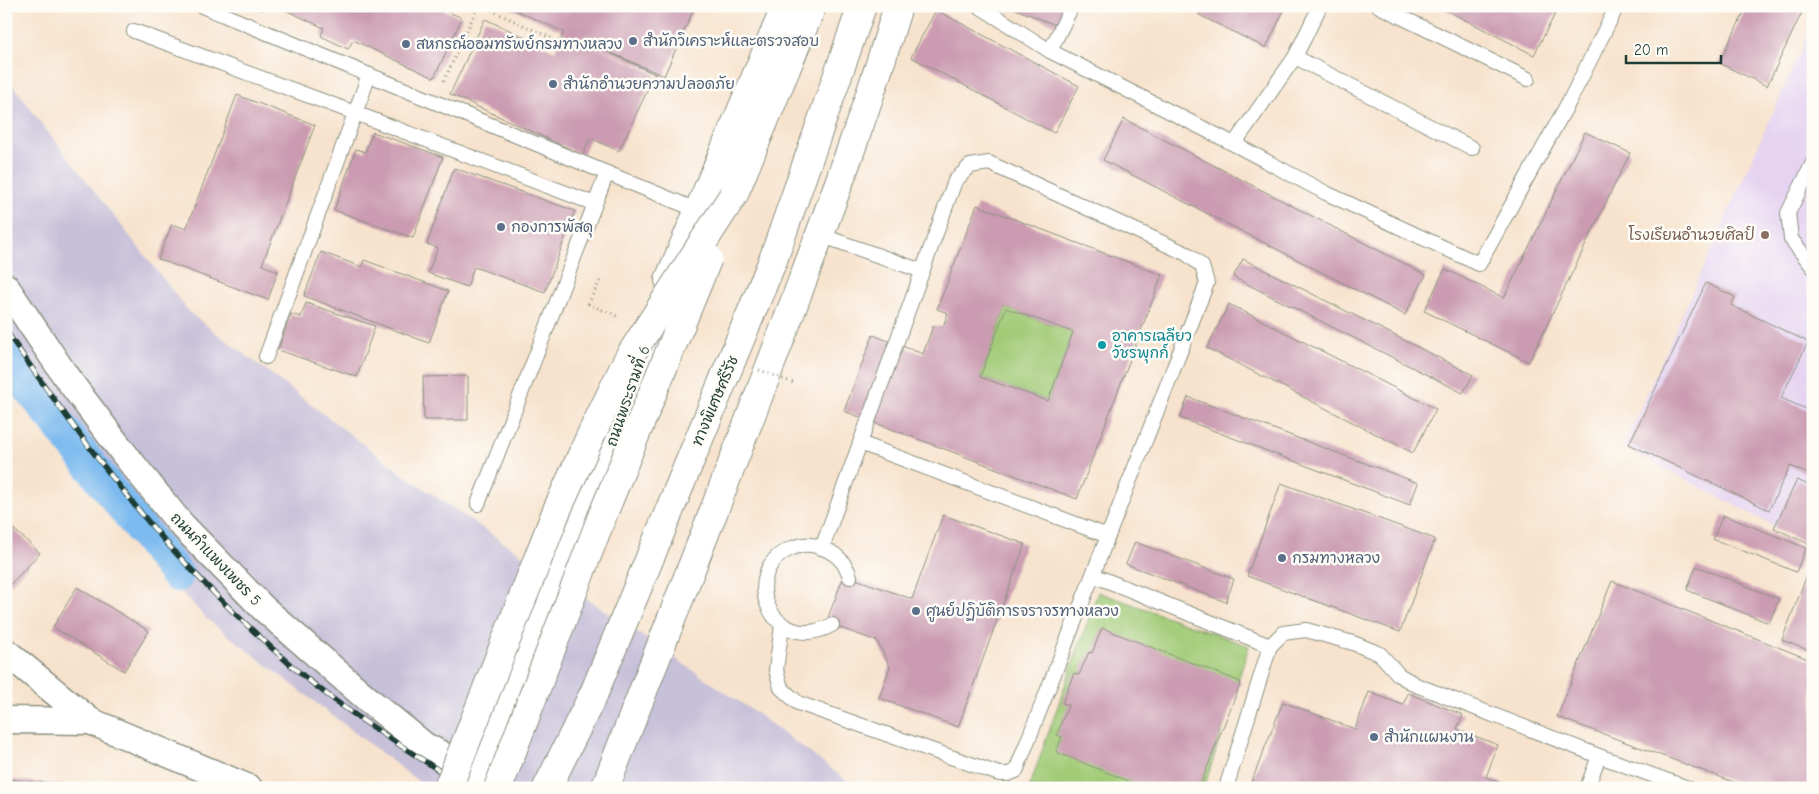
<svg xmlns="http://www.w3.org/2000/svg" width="1819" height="794" font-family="'Comic Neue','Playpen Sans Thai',sans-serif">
<rect width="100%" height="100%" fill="#fdfcf7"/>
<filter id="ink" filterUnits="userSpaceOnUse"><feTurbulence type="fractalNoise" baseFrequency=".02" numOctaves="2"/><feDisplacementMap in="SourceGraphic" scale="10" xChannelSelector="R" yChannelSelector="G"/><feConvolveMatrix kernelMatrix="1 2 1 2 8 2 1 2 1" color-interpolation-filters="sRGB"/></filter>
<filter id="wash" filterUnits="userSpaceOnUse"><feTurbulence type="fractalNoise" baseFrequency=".0096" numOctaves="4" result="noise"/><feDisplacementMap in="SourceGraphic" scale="20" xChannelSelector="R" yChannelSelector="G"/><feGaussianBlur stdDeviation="1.12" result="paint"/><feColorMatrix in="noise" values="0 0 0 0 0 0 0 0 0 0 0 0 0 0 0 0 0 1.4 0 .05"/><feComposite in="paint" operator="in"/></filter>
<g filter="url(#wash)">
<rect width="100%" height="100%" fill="#f7e3cd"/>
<path fill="#e5d3f1" d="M1813,23V546L1623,447Z"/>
<path fill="#c7c0d9" d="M6,75L37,118L190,313L404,475L759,715L857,788H427L208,620L109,517L19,394L6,372Z"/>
<g fill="#a1cb77" stroke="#608456">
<path d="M1006,308L1073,332L1048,401L980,377Z"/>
<path d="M1098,592L1249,646L1204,788H1029Z"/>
</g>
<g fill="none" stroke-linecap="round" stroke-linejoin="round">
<path stroke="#7cbaef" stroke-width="34" d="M6,355L21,377L177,575"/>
</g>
<g id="blocks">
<g fill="#ca9bb1" fill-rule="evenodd">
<path d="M252,6H264L262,10Z"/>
<path d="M277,6H436L462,18L434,78L353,40L348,49L321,36L324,28Z"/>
<path d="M506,6H695L664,76L582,40L655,74L619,151L590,138L583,155L450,94L485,19L555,51L564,32Z"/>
<path d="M1008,6H1066L1058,26Z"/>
<path d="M1204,6H1286L1266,48L1199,15Z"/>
<path d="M1438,6H1559L1534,55Z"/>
<path d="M1747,6H1805L1767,86L1719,63Z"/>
<path d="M936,10L1079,86L1054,133L911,57Z"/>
<path d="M237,95L315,125L262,265L278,271L268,300L158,259L172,224L186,229Z"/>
<path d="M1124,119L1426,275L1405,315L1103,160Z"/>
<path d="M373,132L443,157L413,238L334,210L356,149L365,152Z"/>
<path d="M1585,132L1630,153L1529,362L1424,311L1445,269L1504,298Z"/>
<path d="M454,168L575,211L545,292L474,267L467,287L428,273L438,248L427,244Z"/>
<path d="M977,205L1162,275L1077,499L844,411L873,335L923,354L933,326L943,327L948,313L937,309ZM1006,308L1073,332L1048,401L980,377Z"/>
<path d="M321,252L362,267L364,260L448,291L429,343L304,296Z"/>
<path d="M1243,259L1473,375L1463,393L1233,277Z"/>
<path d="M1706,283L1735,297L1731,305L1808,342L1781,398L1813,412V476L1790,466L1769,510L1629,444Z"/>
<path d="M306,303L375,326L357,377L278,350L291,314L301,317Z"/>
<path d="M1229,304L1436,409L1413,453L1207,348Z"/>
<path d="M468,376V420H424L423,377Z"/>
<path d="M1188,397L1418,483L1410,505L1180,418Z"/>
<path d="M1797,480L1813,487V546L1774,528Z"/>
<path d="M1281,483L1435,539L1400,632L1247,576Z"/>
<path d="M943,515L1025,544L958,727L879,698L890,667L877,641L826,623L844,575L912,599Z"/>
<path d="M1723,515L1806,548L1796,572L1713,539Z"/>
<path d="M6,522L40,553L8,587L6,585Z"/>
<path d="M1135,542L1234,579L1226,602L1126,564Z"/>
<path d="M1696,566L1779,599L1769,623L1687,590Z"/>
<path d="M1807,575L1813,577V652L1782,640Z"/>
<path d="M1612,581L1813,661V788H1750L1557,717Z"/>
<path d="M77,587L149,631L124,671L53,627Z"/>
<path d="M1102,628L1241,682L1199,788H1146L1056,752L1062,737L1057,735L1068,705L1062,703L1074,673L1079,675L1089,652L1092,653Z"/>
<path d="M1369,692L1403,705L1408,693L1463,715L1457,729L1498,745L1486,777L1513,788H1249L1283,702L1355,729Z"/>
<path d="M6,779L74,786V788H6Z"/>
</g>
</g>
</g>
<g filter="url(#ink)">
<use href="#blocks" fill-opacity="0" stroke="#8b9080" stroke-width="1"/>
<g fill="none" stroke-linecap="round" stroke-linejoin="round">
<g stroke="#8b9080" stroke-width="16">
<g id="service">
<path d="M202,6L699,211"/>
<path d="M979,6L1050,51L1234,144L1326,193L1479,264L1571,98L1617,6"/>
<path d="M1379,6L1528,79"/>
<path d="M134,31L355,113L595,204"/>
<path d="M1050,51L1072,6"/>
<path d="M1295,57L1472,148"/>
<path d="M1234,144L1295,57L1320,6"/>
<path d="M1813,163L1788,213L1791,239L1813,267"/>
<path d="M820,235L922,271"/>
<path d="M266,357L369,75"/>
<path d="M860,443L1108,536"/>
<path d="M478,504L607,173"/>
<path d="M1093,575L1270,646L1226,788"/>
<path d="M782,625L776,670L781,688L798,703L999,774H1008L1016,771L1207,283L1202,266L1187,254L989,163L970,166L955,181L822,548"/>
<path d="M832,625C771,657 738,571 790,549C799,545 809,543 819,547C834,551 846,562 850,577"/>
<path d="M1270,646L1283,633L1306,630L1353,643L1380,654L1399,675L1416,685L1599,756L1688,788"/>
<path d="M1587,788L1599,756"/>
</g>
</g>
<g stroke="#8b9080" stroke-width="29">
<g id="minor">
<path d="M6,287L67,378L122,451L179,522L263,608L371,702L425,746L478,773"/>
<path d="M6,652L90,721L249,788"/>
<path d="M6,720L90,721"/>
</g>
</g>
<g stroke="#8b9080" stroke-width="30">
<g id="secondary">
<path d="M669,280L786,6"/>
<path d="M474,788L596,491L649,337"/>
<path d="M605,788C669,624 735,460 797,295C833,200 869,104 898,6"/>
</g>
</g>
<g stroke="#8b9080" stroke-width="30">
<g id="motorway">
<path d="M734,194L812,6"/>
<path d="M773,260L862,6"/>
<path d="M547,788L594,693"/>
</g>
</g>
<g stroke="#8b9080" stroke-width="3" stroke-dasharray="1 4" stroke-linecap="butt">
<path d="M482,6L551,38"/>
<path d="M444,81L478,6"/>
<path d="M588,304L600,281"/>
</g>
<use href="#service" stroke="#fff" stroke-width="14"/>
<use href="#minor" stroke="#fff" stroke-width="26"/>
<use href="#secondary" stroke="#fff" stroke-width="28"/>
<use href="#motorway" stroke="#fff" stroke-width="28"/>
<g stroke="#1f3d34" stroke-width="5.5">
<path id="rail" d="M6,331C44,386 83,441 125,493C174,556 233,614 293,667C346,713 407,749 466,788"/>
</g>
<use href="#rail" stroke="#fdfcf7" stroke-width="4" stroke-dasharray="11" stroke-linecap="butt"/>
<g stroke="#8b9080" stroke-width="30" stroke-linecap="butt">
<g id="motorway-bridge">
<path d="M594,693L773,260"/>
<path d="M448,788L557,510L591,435L629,357L734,194"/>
<path d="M498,788L601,519L708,258"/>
</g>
</g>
<g stroke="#8b9080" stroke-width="3" stroke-dasharray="1 4" stroke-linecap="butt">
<path d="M588,304L620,317"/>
<path d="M759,370L796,384"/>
</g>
<use href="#motorway-bridge" stroke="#fff" stroke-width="28"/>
</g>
</g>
<g fill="#5c6f8a" stroke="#fdfcf7" stroke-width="2">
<circle cx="633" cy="41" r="5"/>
<circle cx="406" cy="44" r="5"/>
<circle cx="553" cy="84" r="5"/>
<circle cx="501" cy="227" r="5"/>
<circle cx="1282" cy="558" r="5"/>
<circle cx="916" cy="611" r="5"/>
<circle cx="1374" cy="737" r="5"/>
</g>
<circle fill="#8d6e63" stroke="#fdfcf7" stroke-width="2" cx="1765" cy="235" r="5"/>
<circle fill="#0f9aa8" stroke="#fdfcf7" stroke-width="2" cx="1102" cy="345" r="5"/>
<g text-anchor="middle" stroke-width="5" stroke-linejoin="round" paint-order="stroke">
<g font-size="15" fill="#4e5e75" stroke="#fdfcf7" text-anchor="start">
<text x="643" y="46">สำนักวิเคราะห์และตรวจสอบ</text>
<text x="416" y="49">สหกรณ์ออมทรัพย์กรมทางหลวง</text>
<text x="563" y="89">สำนักอำนวยความปลอดภัย</text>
<text x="511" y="232">กองการพัสดุ</text>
<text x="1292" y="563">กรมทางหลวง</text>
<text x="926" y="616">ศูนย์ปฏิบัติการจราจรทางหลวง</text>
<text x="1384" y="742">สำนักแผนงาน</text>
</g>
<g font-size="15" fill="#785e54" stroke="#fdfcf7" text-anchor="end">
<text x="1755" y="240">โรงเรียนอำนวยศิลป์</text>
</g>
<g font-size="15" fill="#0d838f" stroke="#fdfcf7" text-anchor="start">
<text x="1112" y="341">อาคารเฉลียว<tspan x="1112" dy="17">วัชรพุกก์</tspan></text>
</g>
<g font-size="15" fill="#1f3d34" stroke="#fdfcf7">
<text transform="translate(628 396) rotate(-71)" y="5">ถนนพระรามที่ 6</text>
<text transform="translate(715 401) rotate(-67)" y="5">ทางพิเศษศรีรัช</text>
<text transform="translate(216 559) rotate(46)" y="5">ถนนกำแพงเพชร 5</text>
</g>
</g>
<rect width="1819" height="794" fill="none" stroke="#fdfcf7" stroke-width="25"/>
<path d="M1626 55v8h95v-8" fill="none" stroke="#1f3d34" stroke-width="2.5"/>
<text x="1634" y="55" font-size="15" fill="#1f3d34" stroke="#fdfcf7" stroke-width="4" paint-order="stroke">20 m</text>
</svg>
